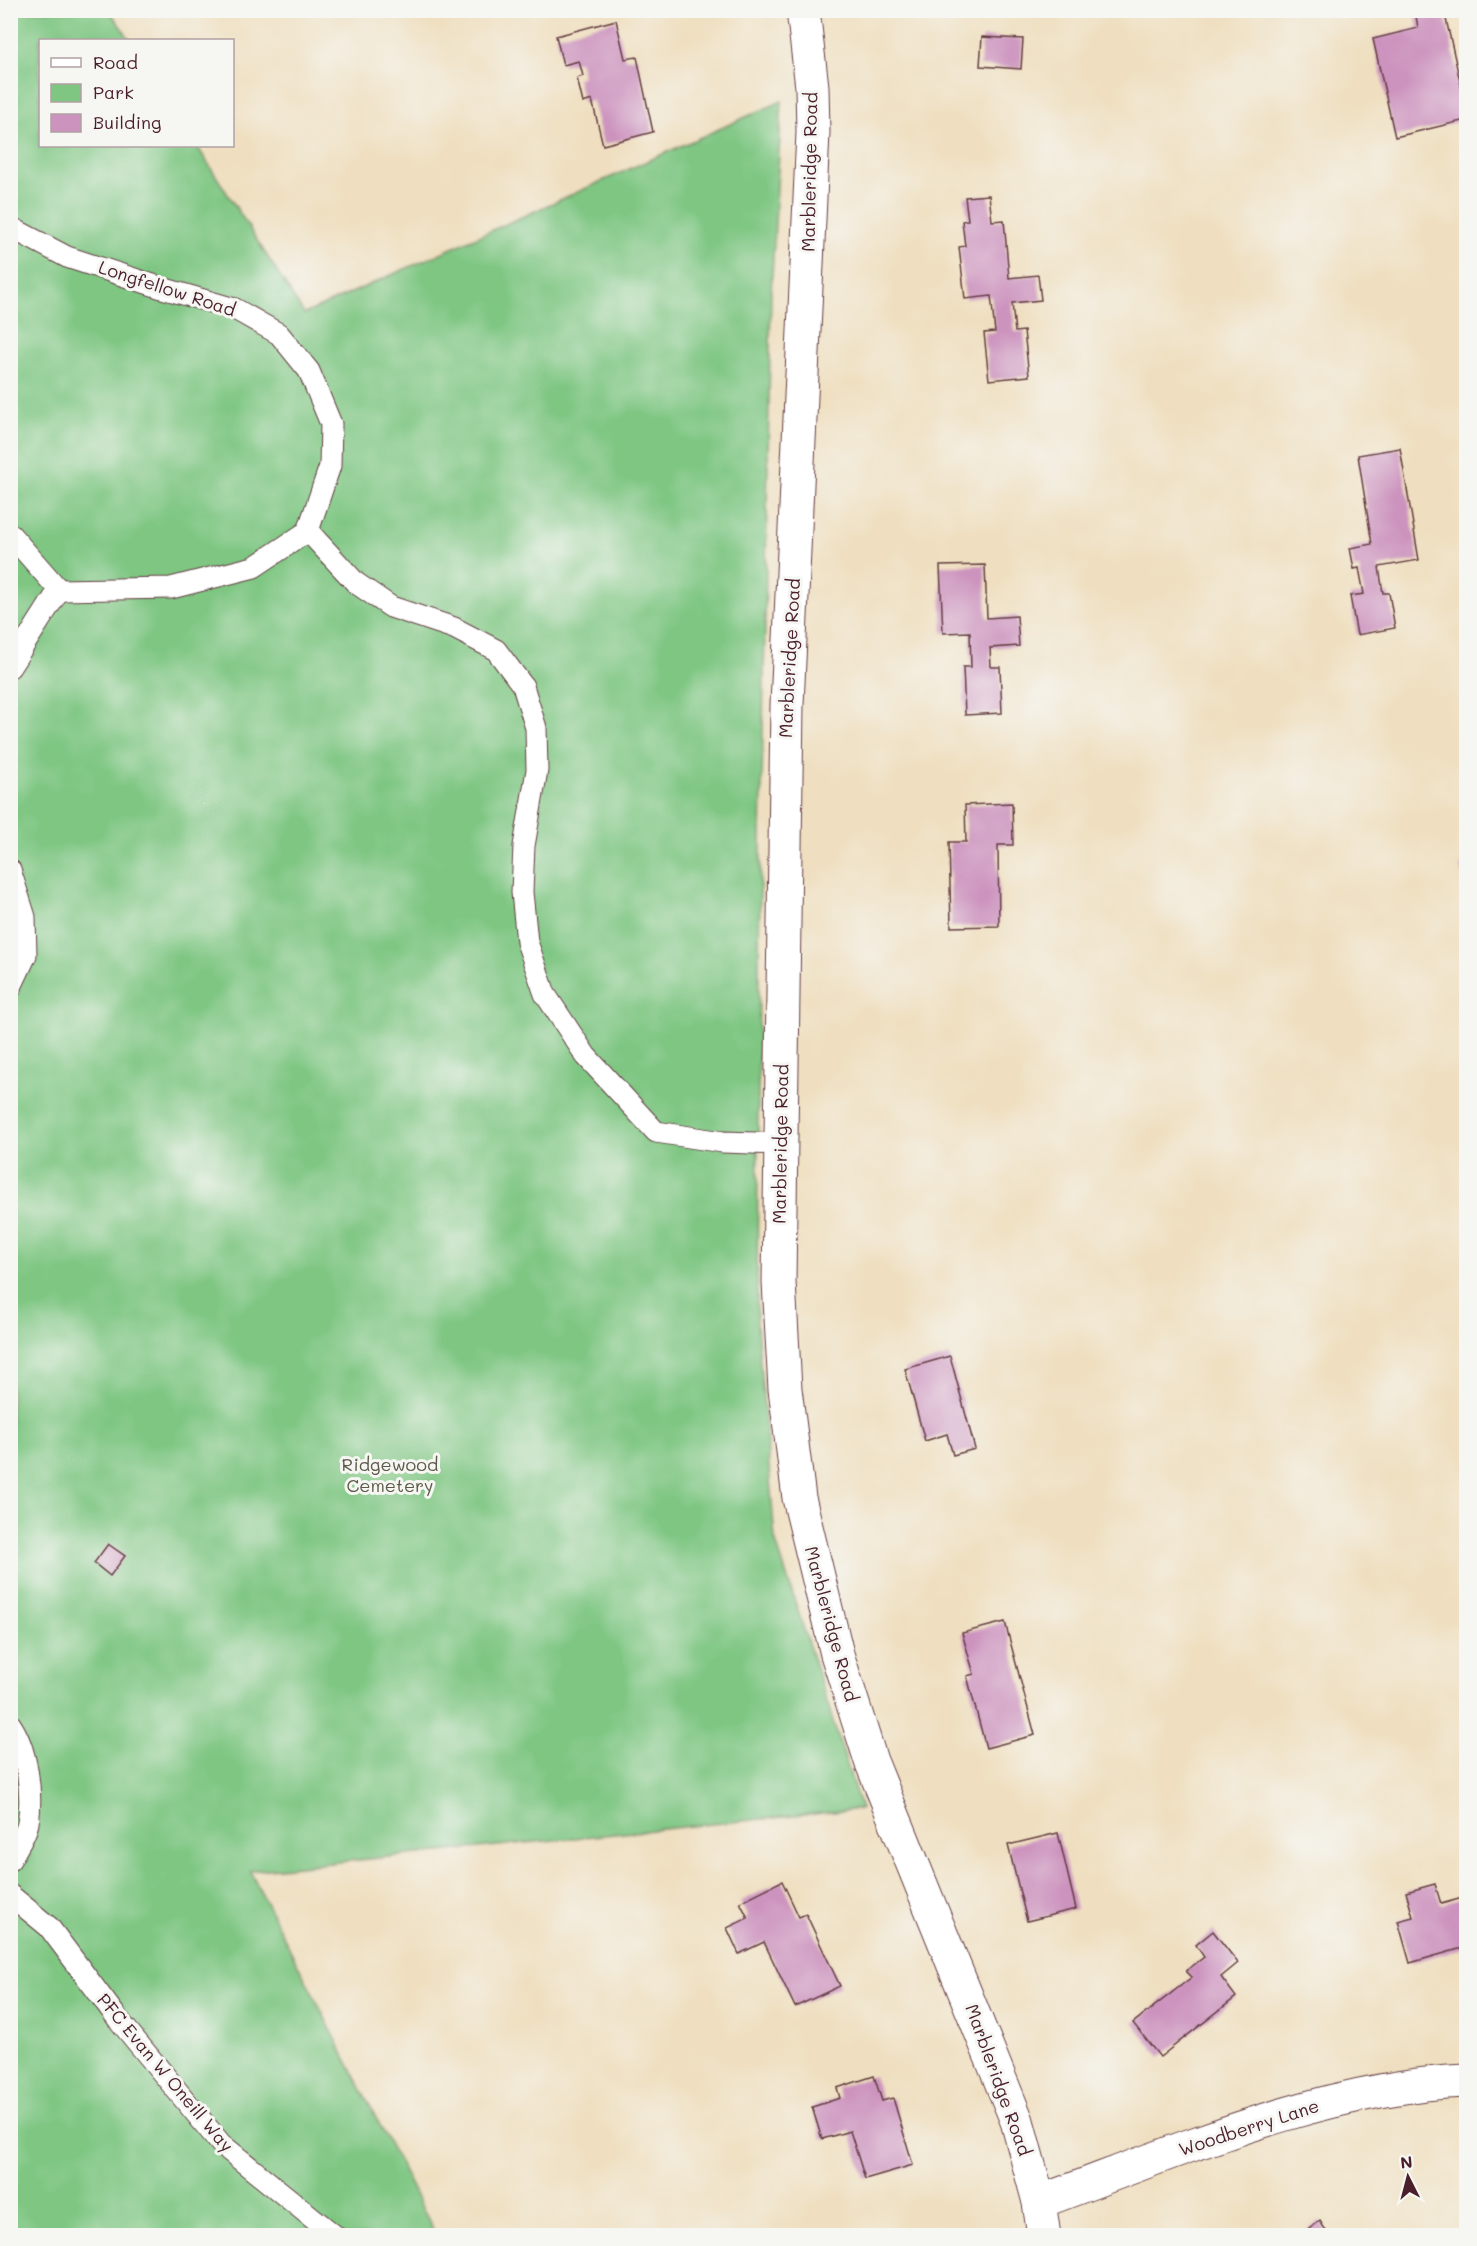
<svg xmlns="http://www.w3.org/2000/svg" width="1477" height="2246" font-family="Mali,sans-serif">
<rect width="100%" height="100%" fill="#f6f6f2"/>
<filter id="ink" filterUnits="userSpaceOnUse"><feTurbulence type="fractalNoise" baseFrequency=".0167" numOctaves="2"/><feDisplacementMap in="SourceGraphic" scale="12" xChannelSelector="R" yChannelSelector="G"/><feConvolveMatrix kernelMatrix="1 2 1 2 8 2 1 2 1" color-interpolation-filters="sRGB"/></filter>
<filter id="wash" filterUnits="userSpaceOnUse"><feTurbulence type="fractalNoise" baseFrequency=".008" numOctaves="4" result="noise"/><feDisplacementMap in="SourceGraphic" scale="24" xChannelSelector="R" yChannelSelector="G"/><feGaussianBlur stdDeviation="1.35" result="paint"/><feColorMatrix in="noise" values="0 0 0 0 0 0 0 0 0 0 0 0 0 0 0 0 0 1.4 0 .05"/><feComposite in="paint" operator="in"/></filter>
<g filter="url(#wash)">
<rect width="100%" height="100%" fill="#efdfc0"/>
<path fill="#7ec682" stroke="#647256" stroke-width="1.5" d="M11,11H110L130,40H40V146H197L304,314L782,101L771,294L759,949L757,1325L775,1539L861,1809L250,1871L436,2235L11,2236Z"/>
<g id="blocks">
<g fill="#cc93be">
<path d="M1415,10H1444L1466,108V120L1395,137L1373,39L1418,28Z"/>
<path d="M616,20L625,59L637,57L653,132L603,145L592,100L583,103L577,78L583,76L579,61L563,65L556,36Z"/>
<path d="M982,37L1023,39L1021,69L980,66Z"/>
<path d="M989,195L992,221L1004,220L1009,278L1038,275L1041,300L1012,303L1015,332L1024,331L1029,376L989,380L984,333L995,332L991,296L965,299L959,247L965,246L962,221L968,220L965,197Z"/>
<path d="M1400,448L1419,560L1379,567L1383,593H1389L1395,628L1357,635L1350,596L1364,594L1359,568L1354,569L1350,548L1372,544L1358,455Z"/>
<path d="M985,565L987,618L1017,616L1019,646L990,648L991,667H1000L1002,713L965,715L963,667H971L970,632L943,633L940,566Z"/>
<path d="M1012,803L1013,845H998L999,926L951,927L949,842H966L965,805Z"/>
<path d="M1466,863V879L1460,866Z"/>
<path d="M950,1356L975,1449L953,1455L947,1434L925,1441L905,1369Z"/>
<path d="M108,1544L125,1556L110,1576L94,1563Z"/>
<path d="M1005,1622L1035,1735L986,1748L967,1676L974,1674L962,1633Z"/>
<path d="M1058,1833L1076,1909L1027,1921L1008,1845Z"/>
<path d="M782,1881L799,1917L806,1914L840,1986L795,2007L764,1942L739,1954L727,1928L748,1918L740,1902Z"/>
<path d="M1435,1884L1441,1904L1466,1897V1947L1410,1963L1398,1921L1413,1917L1406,1892Z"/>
<path d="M1213,1931L1238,1963L1221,1977L1236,1997L1160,2057L1133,2023L1192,1977L1186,1971L1204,1957L1196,1945Z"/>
<path d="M874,2076L882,2101L893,2098L913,2165L865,2179L850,2131L822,2139L812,2107L840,2098L837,2088Z"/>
<path d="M1320,2221L1329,2236H1299Z"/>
<path d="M1466,2226V2236H1452Z"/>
</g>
</g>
</g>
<g filter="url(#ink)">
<use href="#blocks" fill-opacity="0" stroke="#633c41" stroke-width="1.5"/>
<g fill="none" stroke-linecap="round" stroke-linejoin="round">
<g stroke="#633c41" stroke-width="23">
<g id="lane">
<path d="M10,227L67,257L162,288L235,309L279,334L309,371L331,424L330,466L308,531L254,567L171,588L59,590"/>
<path d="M308,531L356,583L391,607L454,628L496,650L523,686L536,728L537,770L524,846L522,892L527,942L545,994L586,1056L656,1132L723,1142L782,1144"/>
<path d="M10,534L59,590"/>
<path d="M10,667L59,590"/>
<path d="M10,870L25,917L26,955L10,989"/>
<path d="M10,1724C27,1748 33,1793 28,1823C26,1835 16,1849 10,1860"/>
<path d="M10,1895L49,1927L118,2019L221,2144L335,2236"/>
</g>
</g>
<g stroke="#633c41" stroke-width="35">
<g id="street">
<path d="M803,10L812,87L813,132L787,705L779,1282L785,1389L799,1498L837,1654L871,1761L1017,2121L1039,2202L1044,2236"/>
<path d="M1039,2202C1170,2154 1325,2086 1466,2081"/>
</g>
</g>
<use href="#lane" stroke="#fff" stroke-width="21"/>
<use href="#street" stroke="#fff" stroke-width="33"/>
</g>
</g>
<g text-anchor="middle" stroke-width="6" stroke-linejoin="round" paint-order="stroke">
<g font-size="18" fill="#4a1f2b" stroke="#f6f6f2">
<text transform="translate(810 172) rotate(-89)" y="6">Marbleridge Road</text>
<text transform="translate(167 289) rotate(18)" y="6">Longfellow Road</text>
<text transform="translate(790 658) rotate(-87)" y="6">Marbleridge Road</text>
<text transform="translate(781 1144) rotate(-89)" y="6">Marbleridge Road</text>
<text transform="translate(831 1624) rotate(75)" y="6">Marbleridge Road</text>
<text transform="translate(165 2073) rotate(50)" y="6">PFC Evan W Oneill Way</text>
<text transform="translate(998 2080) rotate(70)" y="6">Marbleridge Road</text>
<text transform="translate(1249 2128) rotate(-18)" y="6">Woodberry Lane</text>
</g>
<g font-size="18" fill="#5c5949" stroke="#f6f6f2">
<text x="390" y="1471">Ridgewood<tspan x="390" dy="21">Cemetery</tspan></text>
</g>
</g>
<rect width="1477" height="2246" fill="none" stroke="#f6f6f2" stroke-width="36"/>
<rect x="39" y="39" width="195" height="108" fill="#f6f6f2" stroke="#b1a0a2" stroke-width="1.5"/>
<rect x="51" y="58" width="30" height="9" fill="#ffffff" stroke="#b1a0a2" stroke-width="1.5"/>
<text x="93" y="69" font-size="18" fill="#4a1f2b">Road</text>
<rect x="51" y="84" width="30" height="18" fill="#7ec682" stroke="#b1a0a2" stroke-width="1.5"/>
<text x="93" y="99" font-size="18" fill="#4a1f2b">Park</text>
<rect x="51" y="114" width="30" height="18" fill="#cc93be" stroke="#b1a0a2" stroke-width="1.5"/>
<text x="93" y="129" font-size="18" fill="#4a1f2b">Building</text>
<g transform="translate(1408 2177) rotate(354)" stroke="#f6f6f2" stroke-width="4.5" paint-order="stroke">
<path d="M0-4.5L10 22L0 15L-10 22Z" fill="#4a1f2b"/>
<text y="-9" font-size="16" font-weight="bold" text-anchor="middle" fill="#4a1f2b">N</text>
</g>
</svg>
